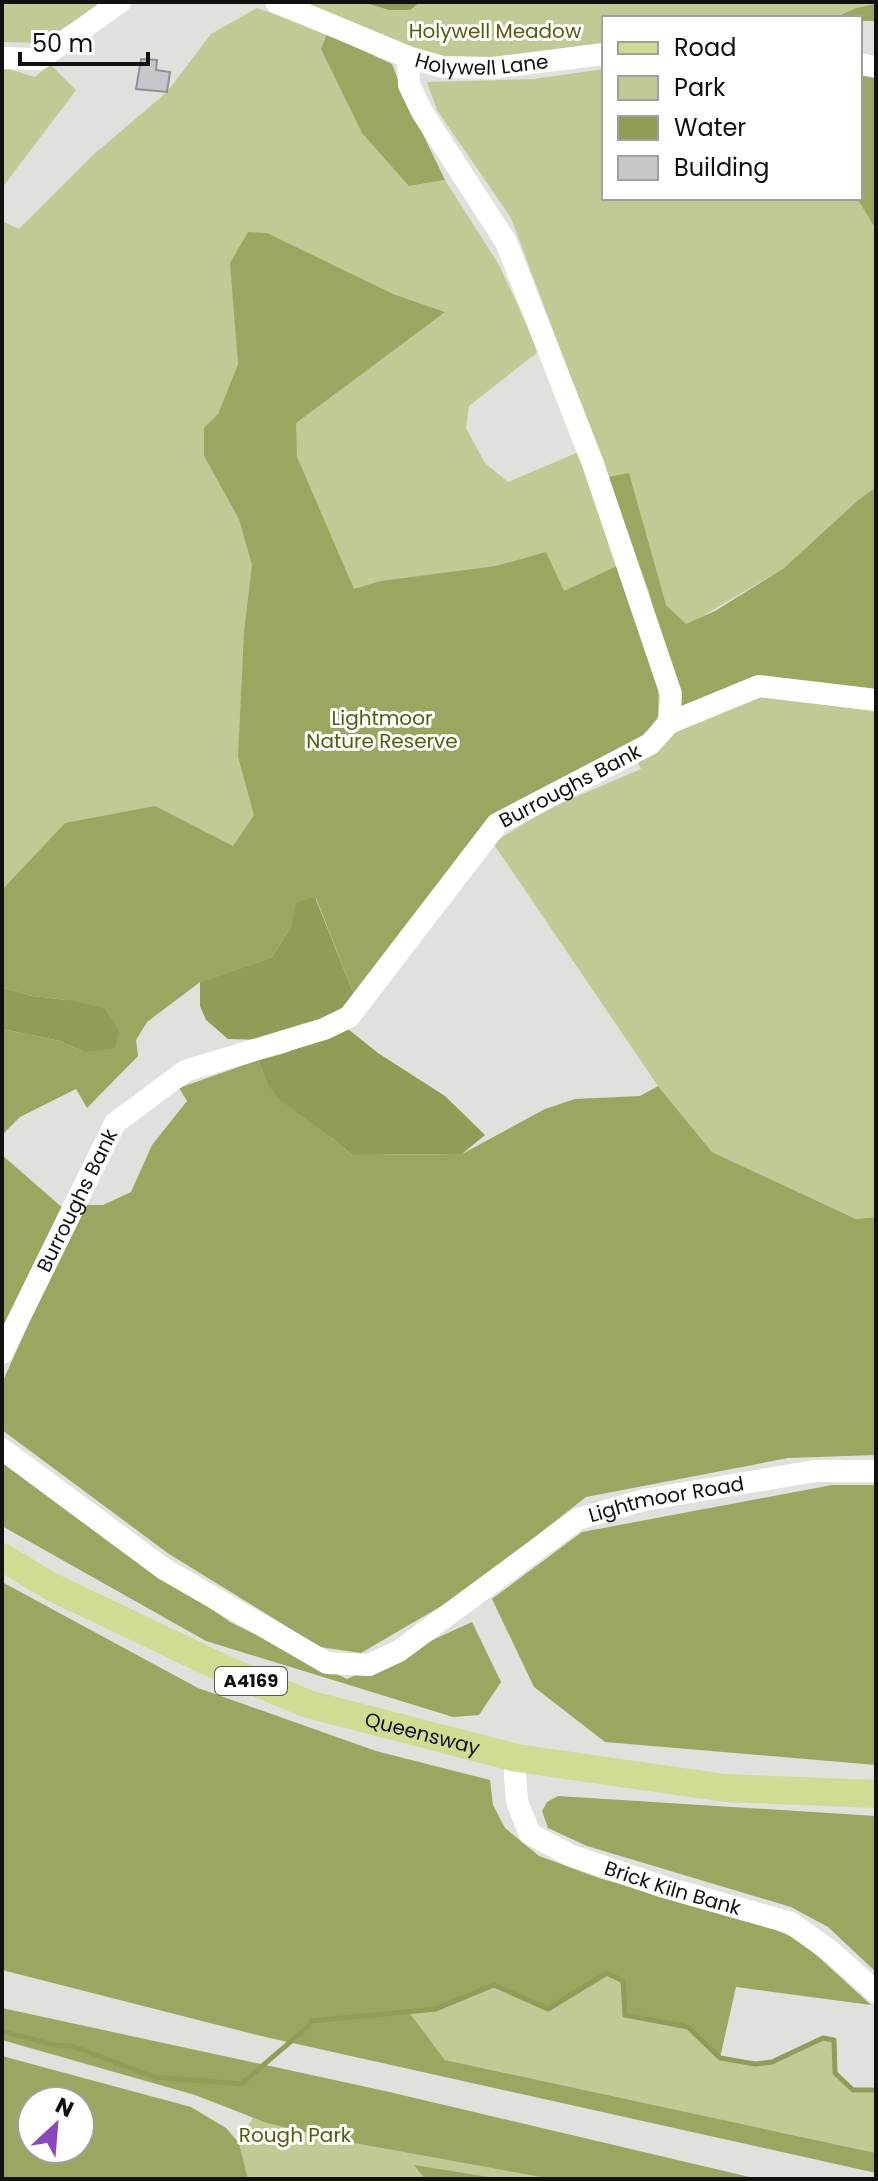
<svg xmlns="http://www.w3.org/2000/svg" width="878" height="2181" font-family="Poppins,sans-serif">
<rect width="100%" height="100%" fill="#e0e1dc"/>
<g fill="#c0ca94" fill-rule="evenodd">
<path d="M2,2H106L39,43L2,42Z"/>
<path d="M301,2H876V4L856,8L834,18H604V52L442,62Z"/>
<path d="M257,8L327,34L409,186L445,180L499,265L539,351L469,406L466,428L485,463L508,482L581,451L604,466L511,218L437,110L427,82L534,79L604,69V198H860L876,73V487L857,501L784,568L691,623L841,707L876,711V1217L856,1219L712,1152L658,1086L493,843L550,808L641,769L630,746L297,902L271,958L200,982L147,1022L136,1040L138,1056L104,1008L2,987V221L19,229L93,155L167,92L211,34ZM393,294L445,312L219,412L238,364L236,326Z"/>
<path d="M50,64L76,90L2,188V67L35,77Z"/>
<path d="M607,1973L623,1981L625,2015L688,2027L720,2058L755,2064L772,2062L823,2038L834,2040L835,2073L853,2090H876V2153L445,2060L409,2012L436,2009L494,1985L548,2009Z"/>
<path d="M271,2084L665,2179H248L239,2143Z"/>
</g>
<g fill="#9ba761" fill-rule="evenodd">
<path d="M876,4V21H860V18H834L856,8Z"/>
<path d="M327,34L392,64L403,93L445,180L409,186L362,133L321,49Z"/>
<path d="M860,71L876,73L875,228L857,198H860Z"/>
<path d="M248,232L267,233L393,294L445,312L296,423L297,457L354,589L381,581L496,566L546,552L564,591L621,564L658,683V716L648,731L630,746L496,814L355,997L316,898L291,927L271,958L200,982L147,1022L136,1040L138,1056L87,1108L76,1089L20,1117L2,1135V1029L60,1041L84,1052L68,1000L32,996L2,987V890L65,823L155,806L233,846L254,815L238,757L244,632L252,565L239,519L204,456V428L218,414L238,364L230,263Z"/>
<path d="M629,473L666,605L686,624L715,611L784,568L857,501L876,487V692L755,680L681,710L649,592L608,477Z"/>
<path d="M258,1060L267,1083L352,1155L462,1154L545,1109L575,1099L640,1096L658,1086L712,1152L856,1219L876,1217V1455L788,1458L586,1497L462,1594L361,1653L320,1647L169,1554L2,1430V1383L82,1205H103L131,1192L152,1145L187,1101L179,1088Z"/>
<path d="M2,1155L64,1209L2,1336Z"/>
<path d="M2,1461L230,1622L347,1679L472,1622L501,1682L479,1715L453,1717L206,1641L2,1526Z"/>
<path d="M832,1485H876V1765L605,1742L534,1687L492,1599L582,1532Z"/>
<path d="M2,1582L198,1688L376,1751L490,1780L493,1805L505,1828L539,1856L599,1878L767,1926L801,1941L871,2005L736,1987L720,2058L688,2027L625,2015L623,1982L607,1973L548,2009L494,1985L436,2009L409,2012L445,2060L876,2153V2173L261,2036L2,1970Z"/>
<path d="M558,1796L876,1816V1972L828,1927L791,1907L587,1846L548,1828L542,1811L547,1802Z"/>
<path d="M2,2008L385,2091L758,2179H552L349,2142L267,2123L195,2095L2,2040Z"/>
<path d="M2,2056L191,2107L226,2128L239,2143L248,2179H2ZM32,2101H80V2149H32Z"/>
<path d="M414,2165L501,2179H425Z"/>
</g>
<g fill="#919c57">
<path d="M363,2H420L410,10H389Z"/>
<path d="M315,897L355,997L344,1011L261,1040L228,1039L206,1020L200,1006V982L271,958L291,927L297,902Z"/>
<path d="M2,987L32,996L68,1000L104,1008L119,1030L115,1048L84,1052L60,1041L2,1029Z"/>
<path d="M348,1029L378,1053L445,1096L485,1135L462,1154L352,1155L332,1138L279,1099L267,1083L258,1060L282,1054Z"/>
</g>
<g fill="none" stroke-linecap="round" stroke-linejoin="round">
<g stroke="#919c57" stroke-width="5">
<path d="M311,2021L436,2009L494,1985L548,2009L607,1973L623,1981L625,2015L688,2027L720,2058L755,2064L772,2062L823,2038L834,2040L835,2073L853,2090H876"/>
<path d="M2,2031L53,2045L72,2046L154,2077L241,2084L309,2026"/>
</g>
</g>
<path fill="#c9c6cb" stroke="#918f94" stroke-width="2" d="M141,59L157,60L156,70L170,72L167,92L136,89Z"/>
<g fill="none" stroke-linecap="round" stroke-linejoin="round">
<g stroke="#fff" stroke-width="22">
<path id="s1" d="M276,2L408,57L443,67L492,68L604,54"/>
<path d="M2,58L40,59L120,2"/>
<path d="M860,64L876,67"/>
<path d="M669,723L759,686L876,700"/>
<path id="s2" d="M2,1353L115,1123L185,1071L324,1029L349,1017L497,824L650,744L669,723L671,694L592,461L506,242L422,112L409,85L408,57"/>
<path id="s3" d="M2,1449L164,1569L327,1663L369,1665L399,1651L578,1519L644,1500L815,1471H876"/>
<path id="s4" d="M517,1758L515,1774L517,1802L530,1834L572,1856L664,1887L791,1923L830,1951L876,1992"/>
</g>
<path stroke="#d1db92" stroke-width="28" id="s5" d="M2,1557L50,1586L226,1670L308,1704L517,1758L725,1788L876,1794"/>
</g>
<g text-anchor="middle" stroke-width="6" stroke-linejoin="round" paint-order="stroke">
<rect fill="#fff" stroke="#585958" stroke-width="2" x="215" y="1667" width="72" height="28" rx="6"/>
<g font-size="18" font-weight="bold" fill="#111210">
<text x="251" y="1687">A4169</text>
</g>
<g font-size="20" fill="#555e0c" stroke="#fff">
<text x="495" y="38">Holywell Meadow</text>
<text x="382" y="725">Lightmoor<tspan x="382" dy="23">Nature Reserve</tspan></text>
<text x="295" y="2142">Rough Park</text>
</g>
<g font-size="20" fill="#111210" stroke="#fff">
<text dy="7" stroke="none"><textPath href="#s1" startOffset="218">Holywell Lane</textPath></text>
<text dy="7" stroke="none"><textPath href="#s2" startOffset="842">Burroughs Bank</textPath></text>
<text dy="7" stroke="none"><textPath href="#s2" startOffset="170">Burroughs Bank</textPath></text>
<text dy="7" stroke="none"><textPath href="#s3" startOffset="778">Lightmoor Road</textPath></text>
<text dy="7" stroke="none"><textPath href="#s5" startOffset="458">Queensway</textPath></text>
<text dy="7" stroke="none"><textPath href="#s4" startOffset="232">Brick Kiln Bank</textPath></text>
</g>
</g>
<rect width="878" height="2181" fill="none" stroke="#111210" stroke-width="8"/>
<rect x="602" y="16" width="260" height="184" fill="#ffffff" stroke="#a0a09f" stroke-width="2"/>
<rect x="618" y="42" width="40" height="12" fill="#d1db92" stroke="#a0a09f" stroke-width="2"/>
<text x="674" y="56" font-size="24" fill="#111210">Road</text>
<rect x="618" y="76" width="40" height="24" fill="#c0ca94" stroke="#a0a09f" stroke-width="2"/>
<text x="674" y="96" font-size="24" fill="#111210">Park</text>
<rect x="618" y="116" width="40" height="24" fill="#919c57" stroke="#a0a09f" stroke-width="2"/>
<text x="674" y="136" font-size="24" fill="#111210">Water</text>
<rect x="618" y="156" width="40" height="24" fill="#c9c6cb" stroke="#a0a09f" stroke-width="2"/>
<text x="674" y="176" font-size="24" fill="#111210">Building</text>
<g transform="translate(56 2125) rotate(26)"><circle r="38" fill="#ffffff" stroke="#a0a09f" stroke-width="2"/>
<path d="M0-6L14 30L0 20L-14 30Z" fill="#8a47bb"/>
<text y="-12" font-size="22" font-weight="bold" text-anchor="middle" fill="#111210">N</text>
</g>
<path d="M20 52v12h128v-12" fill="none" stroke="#111210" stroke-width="4"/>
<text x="32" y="52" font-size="24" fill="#111210" stroke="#ffffff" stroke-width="6" paint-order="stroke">50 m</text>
</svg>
